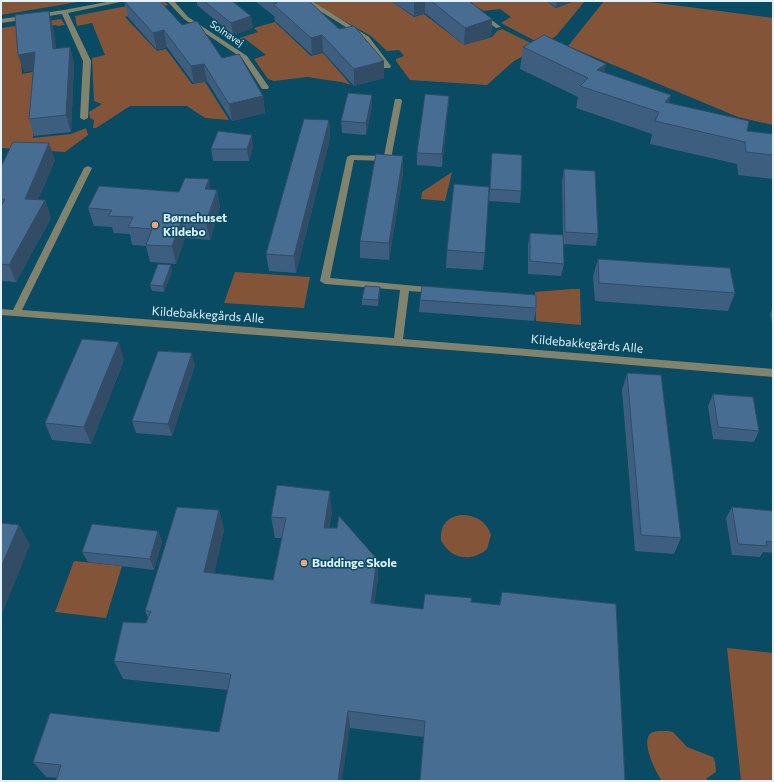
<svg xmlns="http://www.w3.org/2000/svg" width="774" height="782" font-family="Commissioner,sans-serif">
<rect width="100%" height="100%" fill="#084b63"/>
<g fill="#845439">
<path d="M1,1H84L1,15Z"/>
<path d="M153,1H164L168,5L125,17L157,51L166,49L192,84L205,82L229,120L205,118L187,106H130L96,128H93L94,120L90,118L89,112L102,104L94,101L92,58L105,55L92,23L77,26L75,16Z"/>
<path d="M313,1H391L414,17L424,14L464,45L492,37L497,31L502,29L535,45L534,50L514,61L487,85L410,80L396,61V59L404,56L399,50L387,51L371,36L323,9Z"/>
<path d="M467,1H546L556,8L575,1H585L556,36L543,45L501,23L511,17L500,9L484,11Z"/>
<path d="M604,1H642L773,18V125L738,117L568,46Z"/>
<path d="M61,19L65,25L58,26L56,25L19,31L22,74L38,71L33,138L71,134L86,128L88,135L65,152L1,148V28Z"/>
<path d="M275,22L311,56L323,53L351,85L341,82L307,77L274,81L268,79L254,59L266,55L244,38L232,42L230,41L258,32L254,28Z"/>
<path d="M452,172L445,201L421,199L422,192Z"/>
<path d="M235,272L310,277L304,308L224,303Z"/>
<path d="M571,289H580L581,325L536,321L535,292Z"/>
<path d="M461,515C476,515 486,521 491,535L487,549C471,563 450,559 441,540C440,525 447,517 461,515Z"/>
<path d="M74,561L122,566L106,618L55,612Z"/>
<path d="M727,648L773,653V781H741Z"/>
<path d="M668,731L673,732L687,747L713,757L715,762L716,772L707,778L706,781H662C656,773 641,742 650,734C654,730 663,731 668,731Z"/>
</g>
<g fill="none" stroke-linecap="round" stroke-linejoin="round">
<g fill="#82836d" fill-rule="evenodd">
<path d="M112,1H125L68,13L91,61L88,118L84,120L80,118L83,61L62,14L1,23V19L64,10Z"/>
<path d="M167,1H174L188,17L247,56L269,87L268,89H262L242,58L184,19Z"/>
<path d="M304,1H312L369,37L391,66L390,68H384L365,39Z"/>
<path d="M459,1H466L501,27L496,28Z"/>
<path d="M395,99H401L402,101L391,159L387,161L354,160L330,278L438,288L440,290L438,292L435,293L409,291L403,339L773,369V377L501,354L1,315V309L13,310L84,168L88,166L92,168L22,310L394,338L400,290L325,284L320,281L347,157L351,155L384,156Z"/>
</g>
</g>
<g fill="#3d5e7e">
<path d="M124,1L182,25L263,96L265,113L232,121L207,81L194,84L167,47L157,50L128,17Z"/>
<path d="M197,1H232L251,16L253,28L233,35L197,5Z"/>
<path d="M255,1H309L339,29L384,61V78L354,86L323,52L312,55L275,21L274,16Z"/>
<path d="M391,1H469L492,19L491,36L464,45L425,13L414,16Z"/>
<path d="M546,1H574L556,7Z"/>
<path d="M53,28L56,49L70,47L74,64L71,132L34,136L29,119L33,70L24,72Z"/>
<path d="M523,47L604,72L669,103L747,131L773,134V179L738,175L737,164L650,144L652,134L576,108L578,97L520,69Z"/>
<path d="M372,95V107L366,135L342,133L341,121Z"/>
<path d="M449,96L448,108L442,167L417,165V153Z"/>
<path d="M329,120L330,138L296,273L269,271L266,254Z"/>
<path d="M253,147L249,161H213L211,149Z"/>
<path d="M492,153L521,191L520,203L489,201Z"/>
<path d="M403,156V173L389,260L360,258V241Z"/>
<path d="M55,160L38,200H45L51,218L16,282L1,281V167Z"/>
<path d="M564,169L598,234L596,246L563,244L564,264L561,276L528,274V245L530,233L563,235L562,181Z"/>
<path d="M211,190H217L220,208L210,240L185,238L176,264L150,262L146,246L132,245L130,234L114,233L112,227L94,226L88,208L179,192Z"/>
<path d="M447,250L485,253L483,270L446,268Z"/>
<path d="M598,259L735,293L728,311L595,301L593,276Z"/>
<path d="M172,271L164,292L152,291L150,285Z"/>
<path d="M380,293L378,306L362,305V299Z"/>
<path d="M420,300L536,308L534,321L419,312Z"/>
<path d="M773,307V328L770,314Z"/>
<path d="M124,360L91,444L52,440L45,423Z"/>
<path d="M195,365L172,436L136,433L132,421Z"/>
<path d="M627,373L681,538L674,554L635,551L622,390Z"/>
<path d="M713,394L759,431L754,442L713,439L708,406Z"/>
<path d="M732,507L773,511V553L763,552L760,557L732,555L726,518Z"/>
<path d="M219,510L224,530L214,573L273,580L282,538H275L271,517L332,512L329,528L377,559L378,578L374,604L423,609L471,602L499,605L502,592L616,604L424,737L350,728L57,778L46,777L33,762L219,732L228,690L123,679L114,661L146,623L148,618L145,611Z"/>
<path d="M158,531L162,542L154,570L88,562L82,552Z"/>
</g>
<g fill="#324c66">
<path d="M414,1H425V13L414,16Z"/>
<path d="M557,1H574L556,7Z"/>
<path d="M49,11L53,28L58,66L53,49Z"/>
<path d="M251,16L253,28L233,35L231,23Z"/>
<path d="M492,19L491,36L464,45L465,28Z"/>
<path d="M164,30L167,47L157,50L153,33Z"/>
<path d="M322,35L323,52L312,55L311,38Z"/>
<path d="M70,47L74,64L71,132L66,115Z"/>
<path d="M35,52L40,69L24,72L18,55Z"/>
<path d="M384,61V78L354,86V69Z"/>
<path d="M204,64L207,81L194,84L191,66Z"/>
<path d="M606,64L602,86L597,70Z"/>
<path d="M372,95V107L366,135V123Z"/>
<path d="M671,95L666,117L665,102Z"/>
<path d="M263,96L265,113L232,121L229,104Z"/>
<path d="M449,96L448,108L442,167V154Z"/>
<path d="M329,120L330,138L296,273L294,256Z"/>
<path d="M252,135L253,147L249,161L247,149Z"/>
<path d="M49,143L55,160L31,217L25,199Z"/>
<path d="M403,156V173L389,260V243Z"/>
<path d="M209,179L212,197L205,189Z"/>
<path d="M217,190L220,208L210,240L206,222Z"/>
<path d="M45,200L51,218L16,282L9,265Z"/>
<path d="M182,220L185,238L176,264L172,246Z"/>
<path d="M171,265L172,271L164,292L163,286Z"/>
<path d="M380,287V293L378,306V300Z"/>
<path d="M119,342L124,360L91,444L84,427Z"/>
<path d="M192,353L195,365L172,436L168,424Z"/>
<path d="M330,491L332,512L326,548L324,528Z"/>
<path d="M219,510L224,530L210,592L204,572Z"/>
<path d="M19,525L30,545L1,616V567Z"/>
<path d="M158,531L162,542L154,570L150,559Z"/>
<path d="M377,559L378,578L372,622L371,603Z"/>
<path d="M348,711L350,728L342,781H338Z"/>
</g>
<g fill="#476d92" stroke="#324c66">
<path d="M124,1H160L182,25L197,21L222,58L239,54L263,96L229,104L204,64L191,66L164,30L153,33Z"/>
<path d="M204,1H232L251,16L231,23Z"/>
<path d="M275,1H309L339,29L354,26L384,61L354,69L322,35L311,38L273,4L277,3Z"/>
<path d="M431,1H469L492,19L465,28Z"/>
<path d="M49,11L53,49L70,47L66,115L29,119L35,52L18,55L15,15Z"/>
<path d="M544,35L606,64L597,70L671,95L665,102L749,121L747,131L773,134V155L746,152L745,142L655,121L659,112L580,86L588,78L523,47Z"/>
<path d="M348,93L372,95L366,123L341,121Z"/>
<path d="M425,94L449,96L442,154L417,153Z"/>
<path d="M304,119L329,120L294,256L266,254Z"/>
<path d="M218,131L252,135L247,149H211Z"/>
<path d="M13,142L49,143L25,199L45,200L9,265L1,264V206L5,199H1V167Z"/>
<path d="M492,153L522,155L521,191L490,189Z"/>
<path d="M376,154L403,156L389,243L360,241Z"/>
<path d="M564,169L595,171L598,234L565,232Z"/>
<path d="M185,178L209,179L205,189L217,190L206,222L182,220L172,246L146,245L152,229L128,227L133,217L108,216L112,210L88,208L99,186L179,192Z"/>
<path d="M454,184L489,187L485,253L447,250Z"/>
<path d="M530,233L563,235L564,264L530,261Z"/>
<path d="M598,259L730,268L735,293L599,283Z"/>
<path d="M158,264L171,265L163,286L150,285Z"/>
<path d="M365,286L380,287L378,300L362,299Z"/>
<path d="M422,286L536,295V308L420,300Z"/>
<path d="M82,339L119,342L84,427L45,423Z"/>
<path d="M158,351L192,353L168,424L132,421Z"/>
<path d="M627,373L661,375L681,538L641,535Z"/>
<path d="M713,394L753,397L759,431L718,427Z"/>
<path d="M277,485L330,491L324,528H337L339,516L377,559L371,603L423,609L425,594L472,598L471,602L500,605L502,592L616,604L625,781H420L425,721L348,711L338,781H56L61,765L33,762L50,713L219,732L231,674L114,661L123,622L146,623L151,611H145L177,507L219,510L204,572L273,580L286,518L271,517Z"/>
<path d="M732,507L773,511V542L766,541L767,546L738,544Z"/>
<path d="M1,523L19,525L1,567Z"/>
<path d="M92,524L158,531L150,559L82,552Z"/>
</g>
<g fill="#f0a378" stroke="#084b63" stroke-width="1.5">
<circle cx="155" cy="225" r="4"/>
<circle cx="304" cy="563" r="4"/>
</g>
<g text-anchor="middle" stroke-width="3" stroke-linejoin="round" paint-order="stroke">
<g font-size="10" fill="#e1f2fb" stroke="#084b63">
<text transform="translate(227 33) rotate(34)" y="4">Solnavej</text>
</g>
<g font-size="12" font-weight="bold" fill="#e1f2fb" stroke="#084b63" text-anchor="start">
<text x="163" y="222">Børnehuset<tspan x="163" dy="14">Kildebo</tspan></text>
<text x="312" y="567">Buddinge Skole</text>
</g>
<g font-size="12" fill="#e1f2fb" stroke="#084b63">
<text transform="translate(208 315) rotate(4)" y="4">Kildebakkegårds Alle</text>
<text transform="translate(587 344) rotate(5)" y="4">Kildebakkegårds Alle</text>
</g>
</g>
<rect width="774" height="782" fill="none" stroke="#e1f2fb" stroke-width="4"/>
</svg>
